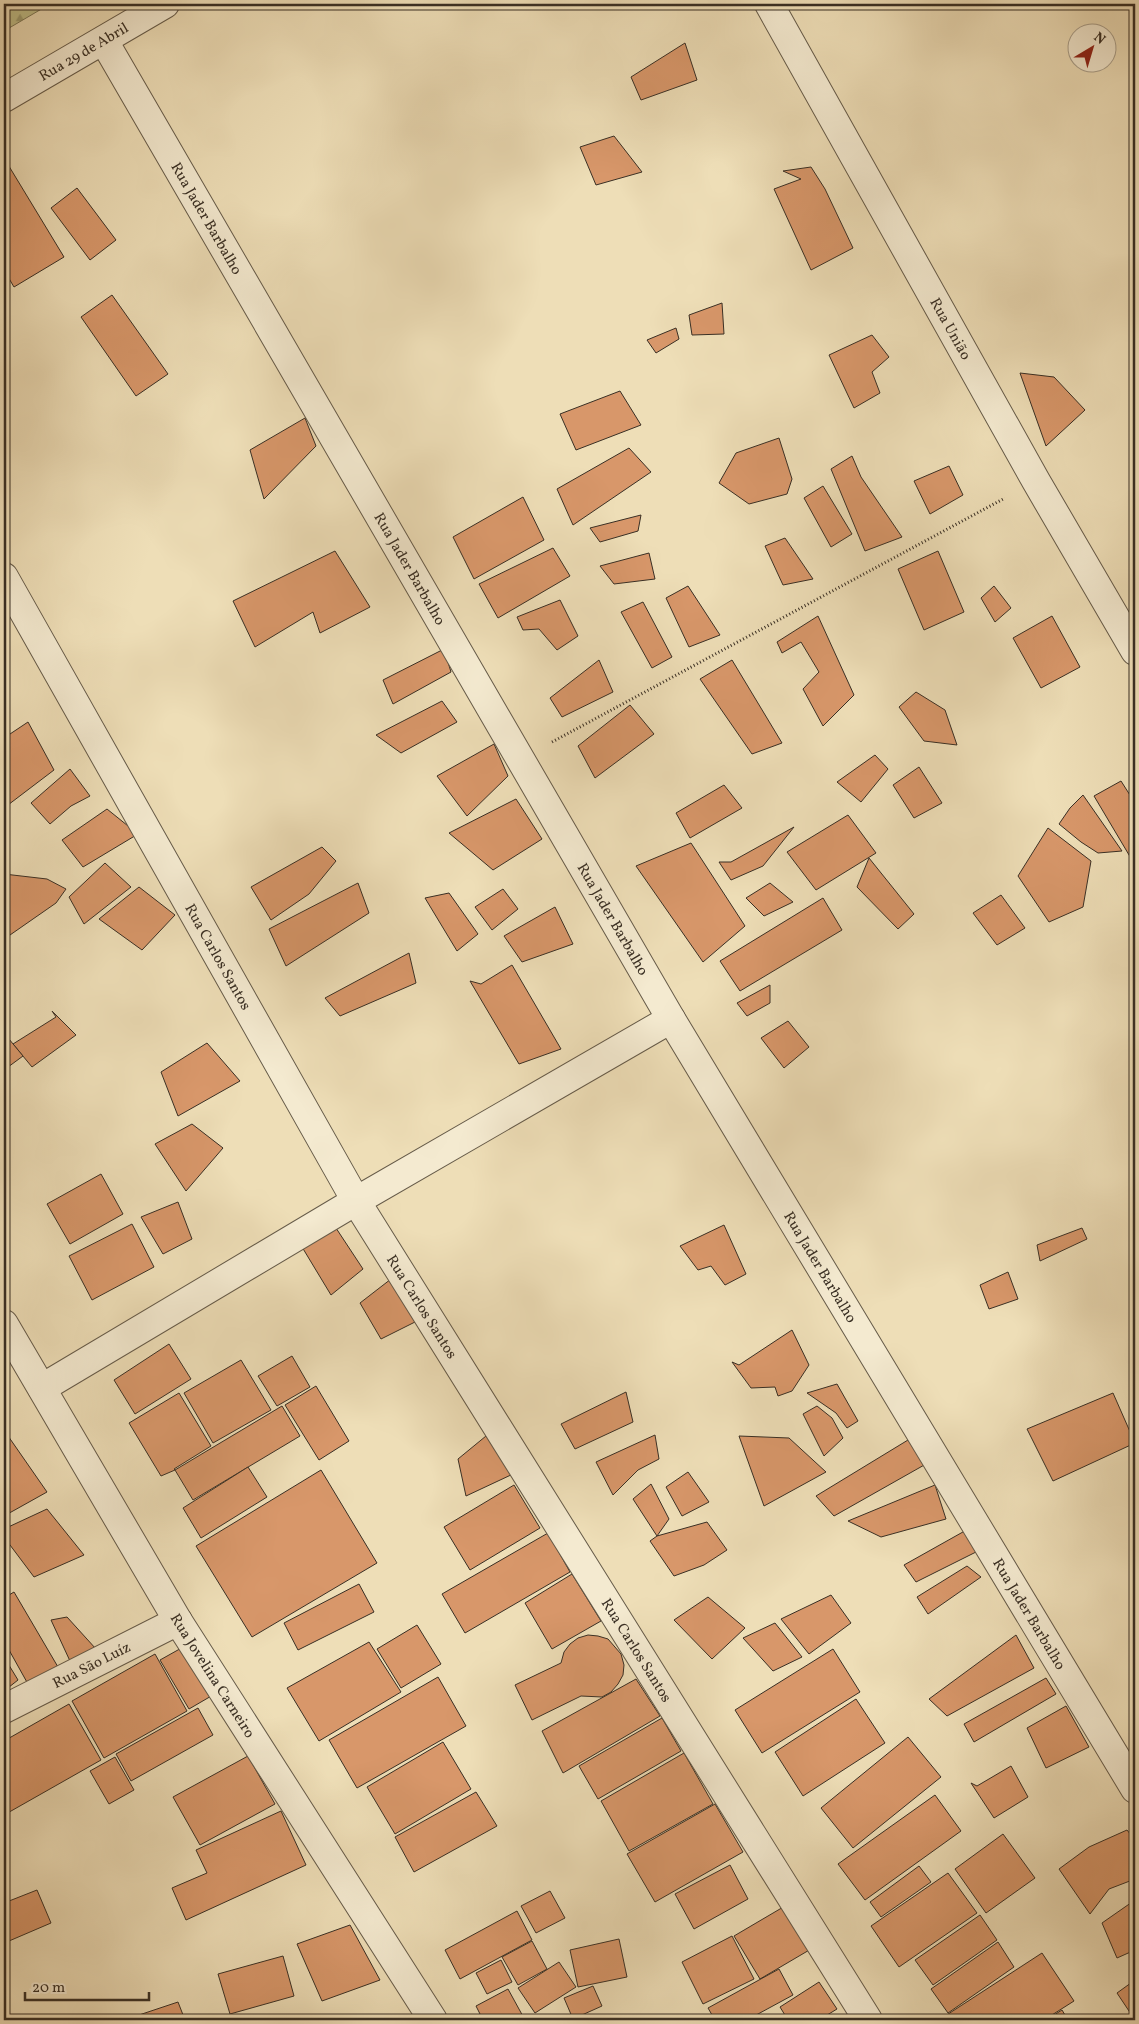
<svg xmlns="http://www.w3.org/2000/svg" width="1139" height="2024" font-family="Vollkorn,serif">
<defs>
<pattern id="forest-firs" width="22" height="20" patternUnits="userSpaceOnUse" patternTransform="scale(1.25)"><rect width="22" height="20" fill="#c0bf89"/><path d="M5 1l3.5 6h-7zM16 11l3.5 6h-7z" fill="#9d9c70"/></pattern>
</defs>
<rect width="100%" height="100%" fill="#eedeb7"/>
<filter id="stains"><feTurbulence type="fractalNoise" baseFrequency=".004" numOctaves="4"/><feColorMatrix values="0 0 0 0 .2 0 0 0 0 .09 0 0 0 0 .02 0 0 0 .5 -.17"/></filter>
<radialGradient id="worn" r=".72"><stop offset=".6" stop-color="#630" stop-opacity="0"/><stop offset="1" stop-color="#630" stop-opacity=".3"/></radialGradient>
<path fill="url(#forest-firs)" stroke="#7c7756" d="M4,4H50L4,31Z"/>
<g fill="#d8976a" stroke="#392f24">
<path d="M685,43L697,80L641,100L631,77Z"/>
<path d="M614,136L642,172L596,185L580,147Z"/>
<path d="M4,158L64,257L14,287L4,270Z"/>
<path d="M811,167L825,189L853,248L811,270L774,189L801,179L783,171Z"/>
<path d="M77,188L116,240L90,260L51,208Z"/>
<path d="M112,295L168,374L136,396L81,317Z"/>
<path d="M722,303L724,334L692,335L689,315Z"/>
<path d="M676,328L679,339L656,353L647,340Z"/>
<path d="M872,335L889,357L872,372L880,393L854,408L829,355Z"/>
<path d="M1020,373L1054,377L1085,410L1046,446Z"/>
<path d="M620,391L641,425L576,450L560,414Z"/>
<path d="M305,418L316,446L264,499L250,450Z"/>
<path d="M779,438L792,479L787,494L749,504L719,483L736,453Z"/>
<path d="M629,448L651,472L573,525L557,489Z"/>
<path d="M852,456L861,477L902,537L865,551L831,469Z"/>
<path d="M949,466L963,495L930,514L914,481Z"/>
<path d="M823,486L852,534L831,547L804,498Z"/>
<path d="M523,497L544,540L474,579L453,537Z"/>
<path d="M641,515L638,531L600,542L590,528Z"/>
<path d="M785,538L813,579L783,585L765,546Z"/>
<path d="M553,548L570,576L498,618L479,584Z"/>
<path d="M335,551L370,607L320,633L313,612L255,647L233,601Z"/>
<path d="M938,551L964,612L924,630L898,569Z"/>
<path d="M649,553L655,579L614,584L600,566Z"/>
<path d="M688,586L720,635L689,647L666,598Z"/>
<path d="M994,586L1011,608L995,622L981,598Z"/>
<path d="M560,600L578,636L557,650L539,629L523,630L517,617Z"/>
<path d="M643,602L672,657L652,668L621,612Z"/>
<path d="M818,616L854,695L823,726L803,689L819,672L801,642L782,653L777,642Z"/>
<path d="M1052,616L1080,667L1041,688L1013,638Z"/>
<path d="M444,649L451,672L393,704L383,680Z"/>
<path d="M599,660L613,692L562,717L550,698Z"/>
<path d="M732,660L782,743L752,754L700,679Z"/>
<path d="M916,692L945,710L957,745L924,741L899,707Z"/>
<path d="M442,701L457,722L401,753L376,735Z"/>
<path d="M630,705L654,734L595,778L578,746Z"/>
<path d="M28,722L54,770L4,808V738Z"/>
<path d="M494,744L508,776L467,816L437,776Z"/>
<path d="M875,755L888,769L861,802L837,782Z"/>
<path d="M919,767L942,803L914,818L893,785Z"/>
<path d="M70,769L90,796L71,806L50,824L31,803Z"/>
<path d="M1121,781L1135,803V865L1094,796Z"/>
<path d="M724,785L742,808L690,838L676,813Z"/>
<path d="M1083,795L1122,851L1098,853L1081,842L1059,824L1070,808Z"/>
<path d="M516,799L542,839L493,870L449,833Z"/>
<path d="M107,809L138,834L83,867L62,840Z"/>
<path d="M848,815L876,853L816,890L787,852Z"/>
<path d="M794,827L763,866L731,880L719,862H731Z"/>
<path d="M1048,828L1091,861L1083,907L1049,922L1018,876Z"/>
<path d="M691,843L745,926L703,962L636,866Z"/>
<path d="M322,847L336,861L309,894L271,920L251,887Z"/>
<path d="M869,858L914,914L898,929L857,887Z"/>
<path d="M105,863L131,887L84,924L69,897Z"/>
<path d="M4,874L47,879L66,889L56,903L10,935L4,927Z"/>
<path d="M358,883L369,913L286,966L269,929Z"/>
<path d="M770,883L793,902L764,916L746,898Z"/>
<path d="M139,887L175,915L142,950L99,919Z"/>
<path d="M503,889L518,909L492,930L475,907Z"/>
<path d="M449,893L478,934L457,951L425,898Z"/>
<path d="M1001,895L1025,928L997,945L973,913Z"/>
<path d="M823,898L842,930L740,991L720,961Z"/>
<path d="M555,907L573,944L522,962L504,936Z"/>
<path d="M409,953L416,983L340,1016L325,998Z"/>
<path d="M512,965L561,1049L519,1064L470,981L481,984Z"/>
<path d="M770,985V1003L747,1016L737,1003Z"/>
<path d="M52,1011L76,1035L32,1067L13,1044L56,1017Z"/>
<path d="M788,1021L809,1047L784,1068L761,1038Z"/>
<path d="M4,1033L23,1056L4,1070Z"/>
<path d="M207,1043L240,1081L178,1116L161,1072Z"/>
<path d="M192,1124L223,1148L186,1191L155,1144Z"/>
<path d="M101,1174L123,1214L70,1244L47,1204Z"/>
<path d="M178,1202L192,1239L163,1254L141,1217Z"/>
<path d="M332,1222L363,1269L331,1295L299,1242Z"/>
<path d="M132,1224L154,1267L92,1300L69,1256Z"/>
<path d="M724,1225L746,1274L725,1285L711,1266L698,1270L680,1246Z"/>
<path d="M1082,1228L1087,1239L1040,1261L1037,1245Z"/>
<path d="M1008,1272L1018,1299L989,1309L980,1285Z"/>
<path d="M391,1279L419,1320L381,1339L360,1303Z"/>
<path d="M792,1330L809,1365L792,1391L778,1396L775,1387L751,1388L732,1362L739,1365Z"/>
<path d="M169,1344L191,1379L135,1414L114,1380Z"/>
<path d="M292,1356L310,1387L277,1406L258,1376Z"/>
<path d="M241,1360L271,1410L213,1443L184,1393Z"/>
<path d="M837,1384L858,1421L847,1428L836,1413L807,1393Z"/>
<path d="M316,1386L349,1441L319,1460L285,1405Z"/>
<path d="M626,1392L633,1422L575,1449L561,1424Z"/>
<path d="M179,1393L211,1446L174,1469L175,1470L161,1476L129,1423Z"/>
<path d="M1113,1393L1135,1443L1053,1481L1027,1429Z"/>
<path d="M282,1406L300,1436L193,1500L175,1470Z"/>
<path d="M817,1406L832,1418L843,1438L824,1456L803,1414Z"/>
<path d="M6,1433L47,1492L4,1516V1434Z"/>
<path d="M655,1435L659,1459L638,1470L613,1495L596,1462Z"/>
<path d="M486,1436L513,1474L466,1496L458,1459Z"/>
<path d="M739,1436L789,1438L826,1472L764,1506Z"/>
<path d="M908,1440L926,1464L834,1516L816,1496Z"/>
<path d="M248,1467L267,1497L201,1538L183,1508Z"/>
<path d="M321,1470L377,1563L252,1637L196,1546Z"/>
<path d="M688,1472L709,1502L682,1516L666,1487Z"/>
<path d="M651,1484L669,1519L657,1536L633,1499Z"/>
<path d="M514,1485L540,1528L470,1570L444,1527Z"/>
<path d="M935,1485L946,1519L881,1537L848,1521Z"/>
<path d="M47,1509L84,1555L34,1577L4,1537V1529Z"/>
<path d="M707,1522L727,1550L704,1565L674,1576L650,1541L657,1536Z"/>
<path d="M970,1528L976,1552L916,1582L904,1565Z"/>
<path d="M548,1533L570,1572L465,1633L442,1594Z"/>
<path d="M967,1566L981,1577L928,1614L917,1597Z"/>
<path d="M572,1574L601,1621L552,1649L525,1603Z"/>
<path d="M359,1584L374,1612L298,1650L284,1623Z"/>
<path d="M14,1592L58,1667L33,1693L4,1641V1598Z"/>
<path d="M831,1595L851,1623L809,1654L781,1619Z"/>
<path d="M708,1597L745,1628L712,1659L674,1620Z"/>
<path d="M67,1617L96,1649L70,1661L51,1620Z"/>
<path d="M775,1623L802,1657L773,1671L743,1638Z"/>
<path d="M417,1625L441,1664L401,1688L377,1649Z"/>
<path d="M588,1635L598,1636L608,1639L621,1654L624,1665L623,1675L618,1684L611,1692L602,1697L581,1696L532,1720L515,1685L561,1663L564,1652L570,1644L578,1638Z"/>
<path d="M1016,1635L1034,1668L947,1716L929,1699Z"/>
<path d="M369,1642L401,1692L319,1741L287,1688Z"/>
<path d="M185,1646L213,1695L189,1709L160,1660Z"/>
<path d="M833,1649L860,1692L762,1753L735,1710Z"/>
<path d="M155,1654L187,1711L104,1758L72,1701Z"/>
<path d="M4,1657L18,1680L4,1691Z"/>
<path d="M438,1677L466,1726L357,1788L329,1740Z"/>
<path d="M1046,1678L1056,1694L974,1742L964,1724Z"/>
<path d="M636,1679L660,1716L563,1773L542,1731Z"/>
<path d="M856,1699L885,1743L803,1796L775,1752Z"/>
<path d="M69,1704L101,1760L4,1815V1741Z"/>
<path d="M1066,1706L1089,1747L1046,1768L1027,1728Z"/>
<path d="M198,1708L213,1735L131,1781L116,1754Z"/>
<path d="M662,1718L681,1751L598,1799L579,1766Z"/>
<path d="M908,1737L941,1777L853,1848L821,1808Z"/>
<path d="M443,1742L471,1789L395,1834L367,1787Z"/>
<path d="M684,1753L713,1804L629,1851L601,1801Z"/>
<path d="M248,1756L275,1804L200,1845L173,1797Z"/>
<path d="M115,1757L134,1790L109,1804L90,1771Z"/>
<path d="M1011,1766L1028,1797L994,1818L971,1783L977,1786Z"/>
<path d="M476,1792L497,1826L414,1872L395,1837Z"/>
<path d="M935,1795L961,1831L865,1900L838,1864Z"/>
<path d="M715,1804L743,1852L655,1902L627,1854Z"/>
<path d="M281,1811L306,1865L186,1920L172,1888L207,1873L196,1850Z"/>
<path d="M1127,1830L1135,1840V1879L1109,1889L1090,1914L1059,1869L1089,1847Z"/>
<path d="M1003,1834L1035,1878L986,1913L955,1869Z"/>
<path d="M730,1865L748,1899L694,1929L675,1894Z"/>
<path d="M919,1866L931,1882L881,1917L870,1902Z"/>
<path d="M948,1873L977,1913L899,1967L871,1926Z"/>
<path d="M37,1890L51,1923L9,1941L4,1930V1903Z"/>
<path d="M550,1891L565,1918L536,1933L521,1906Z"/>
<path d="M1135,1900V1950L1117,1958L1102,1923Z"/>
<path d="M785,1906L811,1949L760,1979L734,1936Z"/>
<path d="M517,1911L532,1940L460,1979L445,1950Z"/>
<path d="M980,1915L997,1940L933,1985L915,1960Z"/>
<path d="M350,1925L380,1980L322,2001L297,1944Z"/>
<path d="M732,1936L754,1979L703,2004L682,1962Z"/>
<path d="M619,1939L627,1977L578,1987L570,1950Z"/>
<path d="M532,1941L547,1969L518,1985L502,1957Z"/>
<path d="M998,1942L1014,1967L948,2013L931,1989Z"/>
<path d="M1042,1953L1074,2001L1044,2020H939Z"/>
<path d="M283,1956L294,1996L230,2014L218,1974Z"/>
<path d="M501,1960L512,1982L487,1994L476,1973Z"/>
<path d="M559,1962L576,1987L535,2013L518,1988Z"/>
<path d="M779,1969L793,1995L747,2020H715L708,2008Z"/>
<path d="M1135,1980V2020L1117,1993Z"/>
<path d="M819,1982L837,2009L819,2020H788L780,2007Z"/>
<path d="M593,1986L602,2006L573,2019L564,1998Z"/>
<path d="M508,1989L525,2020H483L476,2006Z"/>
<path d="M178,2002L185,2020H124Z"/>
<path d="M1062,2010L1068,2020H1046Z"/>
</g>
<g fill="none" stroke-linecap="round" stroke-linejoin="round">
<g stroke="#665b49" stroke-width="30">
<g id="minor">
<path id="s1" d="M769,4L1036,481L1135,651"/>
<path id="s2" d="M104,41L671,1019L1135,1789"/>
<path id="s3" d="M4,98L165,4"/>
<path id="s4" d="M4,577L356,1201L868,2020"/>
<path id="s5" d="M4,1324L178,1621L433,2020"/>
<path d="M42,1388L356,1201L671,1019"/>
<path id="s6" d="M4,1709L178,1621"/>
</g>
</g>
<path stroke="#392f24" stroke-width="3" stroke-dasharray="1 2.5" stroke-linecap="butt" d="M552,742L1005,498"/>
<use href="#minor" stroke="#f4ead0" stroke-width="28"/>
</g>
<g text-anchor="middle" stroke-width="4.5" stroke-linejoin="round" paint-order="stroke">
<g font-size="15" fill="#392f24" stroke="#f4ead0">
<text dy="5" stroke="none"><textPath href="#s3" startOffset="92">Rua 29 de Abril</textPath></text>
<text dy="5" stroke="none"><textPath href="#s2" startOffset="205">Rua Jader Barbalho</textPath></text>
<text dy="5" stroke="none"><textPath href="#s1" startOffset="372">Rua União</textPath></text>
<text dy="5" stroke="none"><textPath href="#s2" startOffset="610">Rua Jader Barbalho</textPath></text>
<text dy="5" stroke="none"><textPath href="#s2" startOffset="1015">Rua Jader Barbalho</textPath></text>
<text dy="5" stroke="none"><textPath href="#s4" startOffset="436">Rua Carlos Santos</textPath></text>
<text dy="5" stroke="none"><textPath href="#s2" startOffset="1420">Rua Jader Barbalho</textPath></text>
<text dy="5" stroke="none"><textPath href="#s4" startOffset="841">Rua Carlos Santos</textPath></text>
<text dy="5" stroke="none"><textPath href="#s2" startOffset="1825">Rua Jader Barbalho</textPath></text>
<text dy="5" stroke="none"><textPath href="#s4" startOffset="1246">Rua Carlos Santos</textPath></text>
<text dy="5" stroke="none"><textPath href="#s6" startOffset="98">Rua São Luíz</textPath></text>
<text dy="5" stroke="none"><textPath href="#s5" startOffset="409">Rua Jovelina Carneiro</textPath></text>
</g>
</g>
<rect width="1139" height="2024" fill="none" stroke="#eedeb7" stroke-width="20"/>
<rect x="5" y="5" width="1129" height="2014" fill="none" stroke="#392f24" stroke-width="2.5"/>
<rect x="10" y="10" width="1119" height="2004" fill="none" stroke="#392f24"/>
<g transform="translate(1092 48) rotate(38)"><circle r="24" fill="#f4ead0" stroke="#a99f8b"/>
<path d="M0-4L9 19L0 12L-9 19Z" fill="#8f2418"/>
<text y="-8" font-size="14" font-weight="bold" text-anchor="middle" fill="#392f24">N</text>
</g>
<path d="M25 1992v8h124v-8" fill="none" stroke="#392f24" stroke-width="2.5"/>
<text x="32" y="1992" font-size="15" fill="#392f24" stroke="#f4ead0" stroke-width="4" paint-order="stroke">20 m</text>
<rect width="100%" height="100%" filter="url(#stains)"/>
<rect width="100%" height="100%" fill="url(#worn)"/>
</svg>
